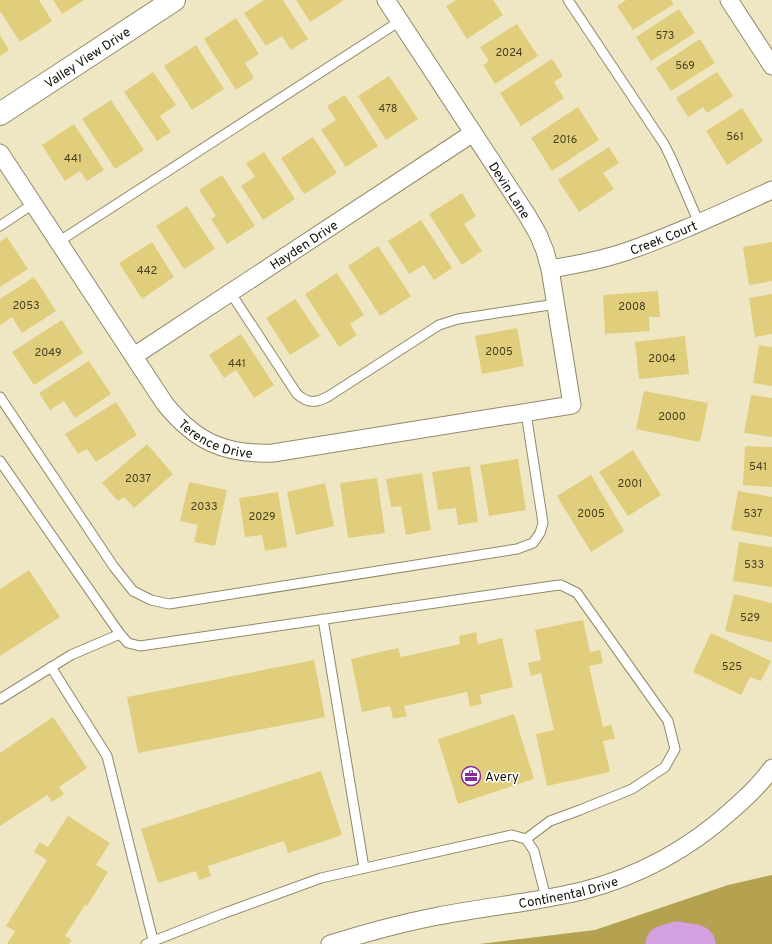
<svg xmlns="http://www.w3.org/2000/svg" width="772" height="944" font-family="Overpass,sans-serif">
<rect width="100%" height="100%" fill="#efe7c4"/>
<path fill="#b5a251" d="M772,875V944H479L595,930L728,885Z"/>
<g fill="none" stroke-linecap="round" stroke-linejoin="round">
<path stroke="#d4a1e1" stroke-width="37" d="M664,944L677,940L695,943L697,944"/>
</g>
<g fill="#e1ce7c">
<path d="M0,0H39L52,21L20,42L0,11Z"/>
<path d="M53,0H84L62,14Z"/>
<path d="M264,0H283L308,39L291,50L282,36L266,46L244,13Z"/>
<path d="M296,0H342L343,1L310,22Z"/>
<path d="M456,0H493L503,15L467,39L446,6Z"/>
<path d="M626,0H671L674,4L633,30L617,6Z"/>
<path d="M679,9L695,33L651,61L636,37Z"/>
<path d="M236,18L259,54L245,63L254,78L236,90L204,39Z"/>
<path d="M517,24L538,56L495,84L483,65L489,61L480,47Z"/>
<path d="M0,35L9,50L0,56Z"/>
<path d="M700,39L715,63L671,91L656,68Z"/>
<path d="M196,45L224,89L192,110L164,66Z"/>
<path d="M552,59L563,76L554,82L564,98L521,126L500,93Z"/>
<path d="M153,72L176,105L160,116L171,132L157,141L124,92Z"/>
<path d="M717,72L733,96L707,113L703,107L688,117L676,98Z"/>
<path d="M389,76L418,119L386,140L358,96Z"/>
<path d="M345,95L378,146L346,167L321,130L336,120L327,106Z"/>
<path d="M111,100L144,150L115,169L82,119Z"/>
<path d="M578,107L599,140L552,171L531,138Z"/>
<path d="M742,108L763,141L727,165L706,131Z"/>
<path d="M74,124L104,170L87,181L80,171L65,181L42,145Z"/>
<path d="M313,137L337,173L304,194L281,158Z"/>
<path d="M609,147L619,163L603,173L614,189L579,212L558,180Z"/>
<path d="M264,152L295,199L263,220L241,186L255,177L246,163Z"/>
<path d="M222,175L255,226L227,244L211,219L216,216L199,190Z"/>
<path d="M462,193L476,216L464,224L482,251L462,265L429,214Z"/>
<path d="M187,206L215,249L184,269L156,226Z"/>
<path d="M421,220L452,268L434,280L424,265L409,274L388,241Z"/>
<path d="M7,237L28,269L0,287V242Z"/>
<path d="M152,242L174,277L142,299L119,263Z"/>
<path d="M772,242V281L749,285L743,247Z"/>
<path d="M378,246L411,296L380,316L348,266Z"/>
<path d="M337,273L364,315L350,324L357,335L339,347L305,294Z"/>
<path d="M34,277L56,311L22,333L12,317L0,325V299Z"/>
<path d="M658,291L660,317H649L650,331L605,334L603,295Z"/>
<path d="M772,294V334L755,337L749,298Z"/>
<path d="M295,299L320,336L290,355L266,318Z"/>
<path d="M62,320L83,353L34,385L12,352Z"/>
<path d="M517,328L524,366L482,374L475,336Z"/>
<path d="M241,334L274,385L254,398L236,370L224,378L209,355Z"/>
<path d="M685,336L689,374L639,379L635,342Z"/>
<path d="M759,345L772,347V386L753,383Z"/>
<path d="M89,361L111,394L75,418L64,401L50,410L39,393Z"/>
<path d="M644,391L708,403L700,442L636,429Z"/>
<path d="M751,395L772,398V437L744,433Z"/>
<path d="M116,402L137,435L96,462L87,449L78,454L65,434Z"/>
<path d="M147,444L173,474L134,508L124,497L118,501L102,483Z"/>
<path d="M745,446L772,447V487L743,485Z"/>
<path d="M633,450L661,495L628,516L599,472Z"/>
<path d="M518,459L526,510L489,516L480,465Z"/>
<path d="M470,466L478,522L458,525L456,508L438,510L432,472Z"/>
<path d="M422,473L431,530L406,535L401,506L391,507L386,479Z"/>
<path d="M591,475L624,531L591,552L557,496Z"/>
<path d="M377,478L385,533L348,538L340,483Z"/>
<path d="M189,482L227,490L215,546L194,542L198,525L180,521Z"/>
<path d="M325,483L334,526L296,535L287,492Z"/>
<path d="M738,491L772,497V537L731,530Z"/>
<path d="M278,492L287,547L265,551L262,535L245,537L239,498Z"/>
<path d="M739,542L772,547V587L733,581Z"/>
<path d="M29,570L60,617L0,656V589Z"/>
<path d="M734,594L772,603V642L725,631Z"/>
<path d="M583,620L590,652L600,650L603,663L589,666L603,727L611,725L615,739L603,741L610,772L547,786L536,734L554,730L541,673L531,676L528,663L541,660L535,630Z"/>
<path d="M476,632L478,644L502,638L513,687L480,695L482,704L470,707L467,692L404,706L407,716L393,719L390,706L362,712L351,659L398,648L401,657L460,644L459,636Z"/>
<path d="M711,633L771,661L761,681L750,677L741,695L693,672Z"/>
<path d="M314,660L325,717L138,753L127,697Z"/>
<path d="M514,714L534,779L458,804L438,739Z"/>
<path d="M53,717L87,768L59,787L64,794L52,802L47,795L0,826V753Z"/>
<path d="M321,771L342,835L288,853L284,841L208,866L211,876L199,880L196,871L158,883L141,829Z"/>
<path d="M68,816L110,843L96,865L108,872L87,906L85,905L65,936L72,940L69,944H7L15,931L6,926L47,860L34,852L40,842L48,847Z"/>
</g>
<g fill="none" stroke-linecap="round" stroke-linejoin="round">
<g stroke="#918969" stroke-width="11">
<g id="lane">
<path d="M568,0L664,144L671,158L699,223"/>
<path d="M0,226L33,204"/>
<path d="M58,242L400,21"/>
<path d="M230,292L297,394C308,404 317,403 329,396L439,325L458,319L556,304"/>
<path d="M0,397L114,567L133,591L151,600L169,604L517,549L533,543L540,533L543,523L526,413"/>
<path d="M0,461L120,634L128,643L140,646L552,586L561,585L577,593L668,721L675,749L665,767L632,789L580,810L550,821L526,839"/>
<path d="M323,619L364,868"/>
<path d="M51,667L107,756L153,940"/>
<path d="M0,699L71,655L120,634"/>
<path d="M146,944L222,914L321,878L512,835L526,839L534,851L546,898"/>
</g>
</g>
<g stroke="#918969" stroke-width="19">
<g id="street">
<path d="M729,0L772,66"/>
<path id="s1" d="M0,153L165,404C195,441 224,455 273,453L572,405L550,269L545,251L538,234L527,215L386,0"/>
<path id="s2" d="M550,269C575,265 601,260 625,252C675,235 723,212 772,190"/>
<path id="s3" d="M134,356L473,133"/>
<path id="s4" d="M330,944C365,933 402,923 438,916C469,910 500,906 531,901C548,898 565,895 582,891C640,876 688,850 732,810C747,797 761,784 772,768"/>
</g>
</g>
<g stroke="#918969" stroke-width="24">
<g id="secondary">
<path id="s5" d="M0,114L174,0"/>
</g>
</g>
<use href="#lane" stroke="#fff" stroke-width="9"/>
<use href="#street" stroke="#fff" stroke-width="17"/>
<use href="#secondary" stroke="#fff" stroke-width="22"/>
</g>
<defs>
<g id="office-ring" transform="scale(1)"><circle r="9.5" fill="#fff" stroke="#852d9a" stroke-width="1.5"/><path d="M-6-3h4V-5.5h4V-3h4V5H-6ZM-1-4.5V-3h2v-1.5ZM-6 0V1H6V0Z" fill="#852d9a"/></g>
</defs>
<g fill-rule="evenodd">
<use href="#office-ring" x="471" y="776"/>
</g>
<g text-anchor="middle" stroke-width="3" stroke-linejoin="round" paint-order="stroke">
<g font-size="11" fill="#463f22">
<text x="665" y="39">573</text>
<text x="509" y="56">2024</text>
<text x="685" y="69">569</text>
<text x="388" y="112">478</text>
<text x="735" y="140">561</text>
<text x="565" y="143">2016</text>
<text x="73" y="162">441</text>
<text x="147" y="274">442</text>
<text x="26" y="309">2053</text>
<text x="632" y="310">2008</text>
<text x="499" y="355">2005</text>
<text x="48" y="356">2049</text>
<text x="662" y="362">2004</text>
<text x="237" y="367">441</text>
<text x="672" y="420">2000</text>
<text x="758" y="470">541</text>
<text x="138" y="482">2037</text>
<text x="630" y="487">2001</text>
<text x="204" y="510">2033</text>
<text x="591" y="517">2005</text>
<text x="753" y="517">537</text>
<text x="262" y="520">2029</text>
<text x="754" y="568">533</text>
<text x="750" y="621">529</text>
<text x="732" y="670">525</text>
</g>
<g font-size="13" fill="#120f04" stroke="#fff">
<text dy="5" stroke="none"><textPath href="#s5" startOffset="104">Valley View Drive</textPath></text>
<text transform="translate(510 190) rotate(57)" y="5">Devin Lane</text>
<text dy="5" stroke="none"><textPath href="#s2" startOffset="118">Creek Court</textPath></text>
<text dy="5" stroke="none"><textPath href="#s3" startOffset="203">Hayden Drive</textPath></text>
<text dy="5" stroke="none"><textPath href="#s1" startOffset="364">Terence Drive</textPath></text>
<text dy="5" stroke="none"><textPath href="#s4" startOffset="244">Continental Drive</textPath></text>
</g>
<g font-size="13" fill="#120f04" stroke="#fff" text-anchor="start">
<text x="485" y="781">Avery</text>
</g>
</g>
</svg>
